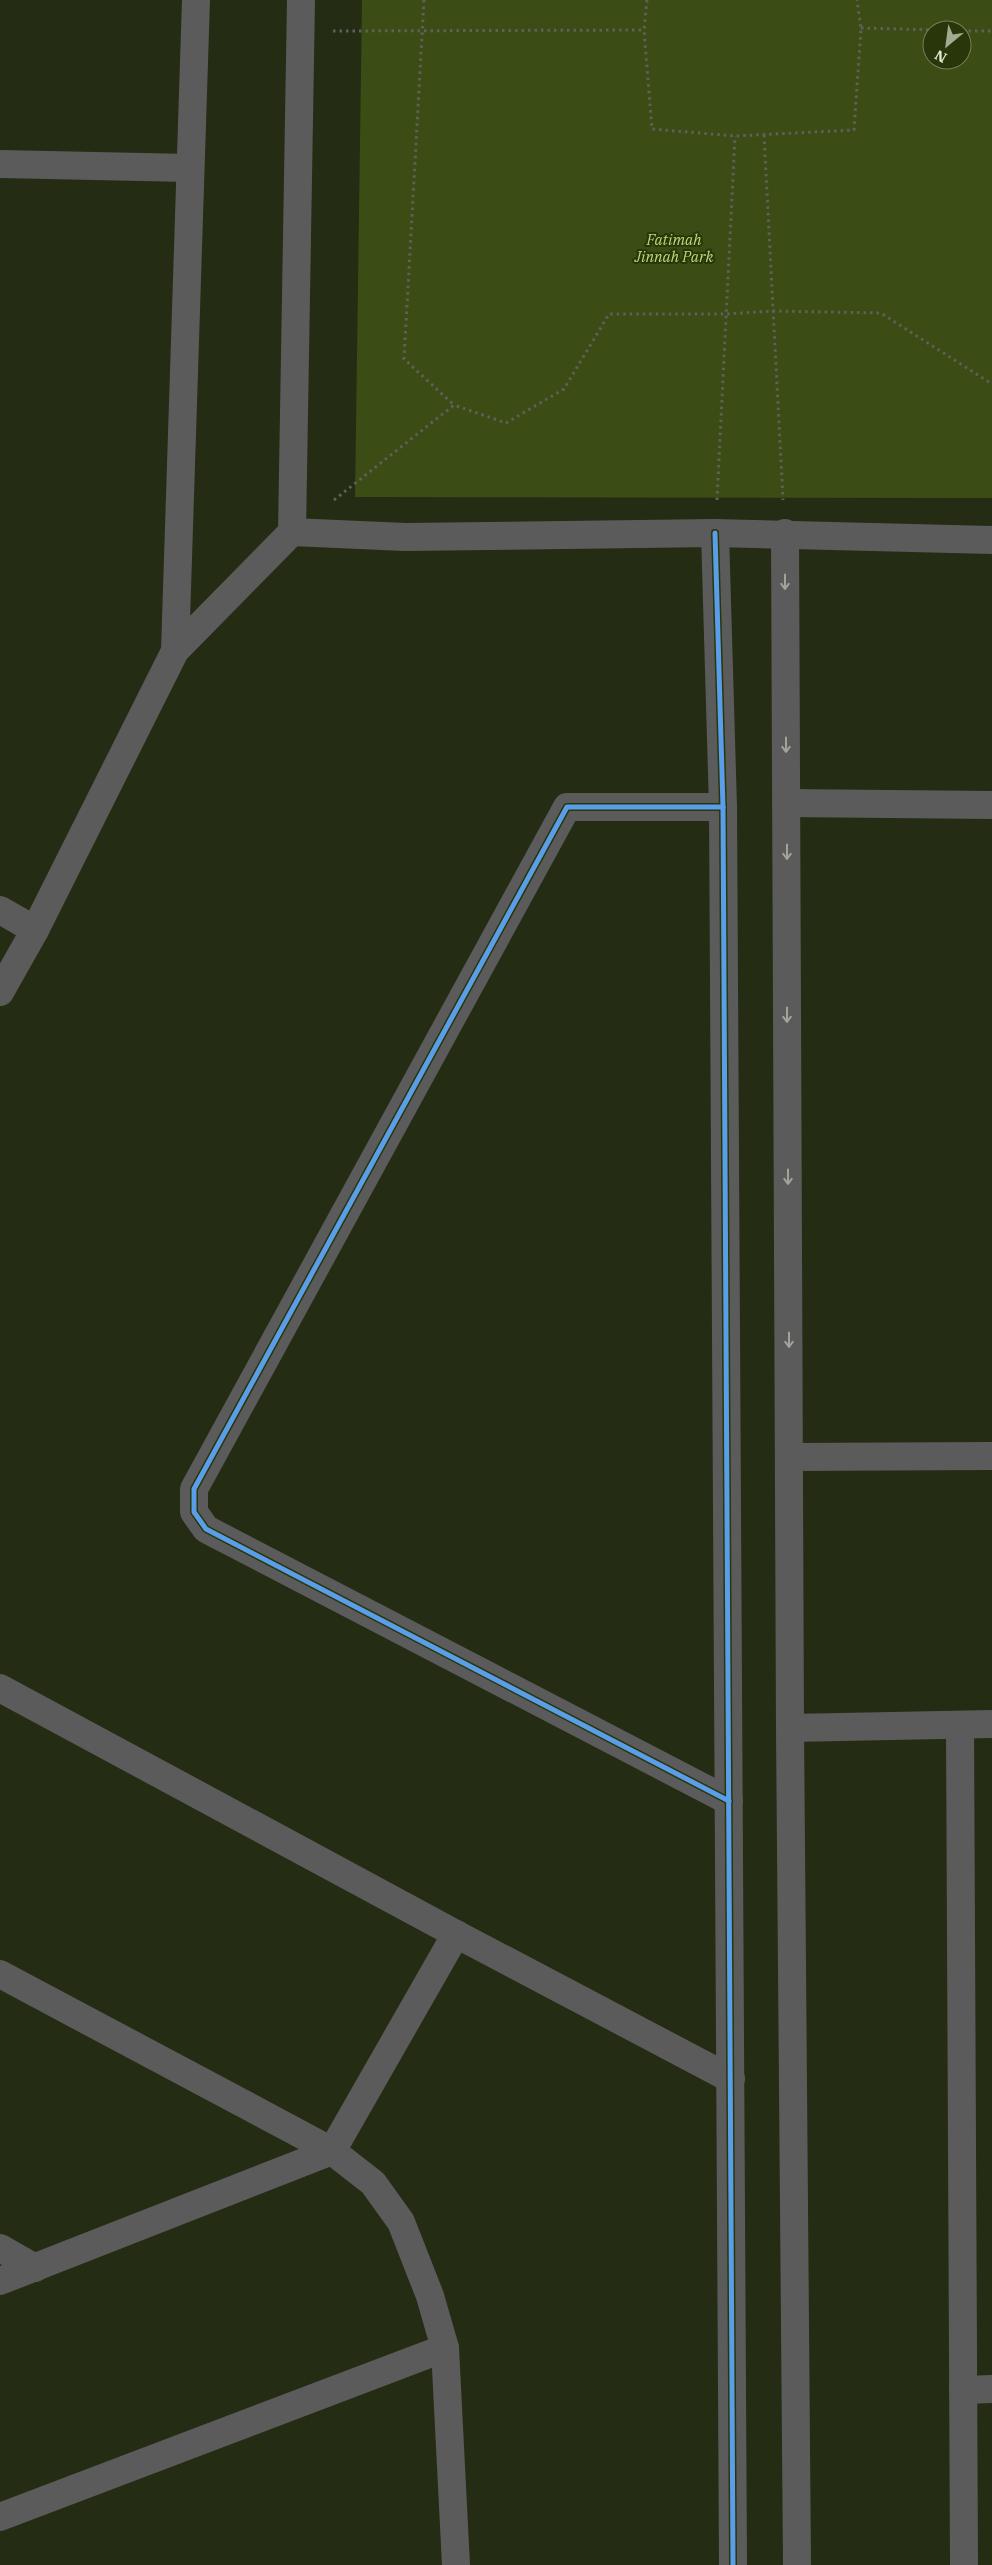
<svg xmlns="http://www.w3.org/2000/svg" width="992" height="2565" font-family="'IBM Plex Serif',serif">
<rect width="100%" height="100%" fill="#252c14"/>
<path fill="#3b4c14" fill-rule="evenodd" d="M362,0H992V498L355,497ZM932,30H962V60H932Z"/>
<g fill="none" stroke-linecap="round" stroke-linejoin="round">
<g stroke="#5f605b" stroke-width="3" stroke-dasharray="2.5 4" stroke-linecap="butt">
<path d="M424,0L404,359L454,405"/>
<path d="M647,0L644,30L652,129L735,136L854,130L861,28L857,0"/>
<path d="M861,28L937,30"/>
<path d="M333,31L644,30"/>
<path d="M962,31H992"/>
<path d="M764,135L783,500"/>
<path d="M334,500L454,405L506,423L564,389L609,314H726L773,311L881,313L992,384"/>
<path d="M717,500L735,136"/>
</g>
<g stroke="#5c5b5c" stroke-width="28">
<path d="M301,0L292,532L405,537L715,533L992,540"/>
<path d="M0,164L190,168"/>
<path d="M715,533L723,807L733,2565"/>
<path d="M785,533L790,1728L797,2565"/>
<path d="M175,651L196,0"/>
<path d="M786,803L992,805"/>
<path d="M723,807H567L194,1489V1512L206,1529L729,1801"/>
<path d="M0,910L35,930"/>
<path d="M0,992L35,930L175,651L292,532"/>
<path d="M789,1457L992,1456"/>
<path d="M0,1688L456,1934L731,2079"/>
<path d="M960,1725L964,2565"/>
<path d="M790,1728L992,1724"/>
<path d="M0,1974L332,2151L373,2183L401,2222L430,2296L445,2348L456,2565"/>
<path d="M0,2248L35,2268"/>
<path d="M0,2281L332,2151L456,1934"/>
<path d="M963,2390L992,2389"/>
<path d="M0,2517L445,2348"/>
</g>
<g stroke="#29360a" stroke-width="8">
<g id="cycleway">
<path d="M715,533L723,807L733,2565"/>
<path d="M723,807H567L194,1489V1512L206,1529L729,1801"/>
</g>
</g>
<use href="#cycleway" stroke="#5a9eea" stroke-width="5"/>
</g>
<defs><path id="oneway-shaft" d="M-6 0H5M1.5-3L5.5 0L1.5 3" fill="none" stroke-width="1.6" stroke-linecap="round" stroke-linejoin="round" transform="scale(1.25)"/></defs>
<g stroke="#a0a499">
<use href="#oneway-shaft" transform="translate(785 582) rotate(90)"/>
<use href="#oneway-shaft" transform="translate(786 745) rotate(90)"/>
<use href="#oneway-shaft" transform="translate(787 852) rotate(90)"/>
<use href="#oneway-shaft" transform="translate(787 1015) rotate(90)"/>
<use href="#oneway-shaft" transform="translate(788 1177) rotate(90)"/>
<use href="#oneway-shaft" transform="translate(789 1340) rotate(90)"/>
</g>
<g text-anchor="middle" stroke-width="4" stroke-linejoin="round" paint-order="stroke">
<g font-size="15" font-style="italic" fill="#badc78" stroke="#29360a">
<text x="674" y="245">Fatimah<tspan x="674" dy="17">Jinnah Park</tspan></text>
</g>
</g>
<g transform="translate(947 45) rotate(209)"><circle r="24" fill="#29360a" stroke="#74805c"/>
<path d="M0-4L9 19L0 12L-9 19Z" fill="#a1aa92"/>
<text y="-8" font-size="14" font-weight="bold" text-anchor="middle" fill="#e4eed6">N</text>
</g>
</svg>
